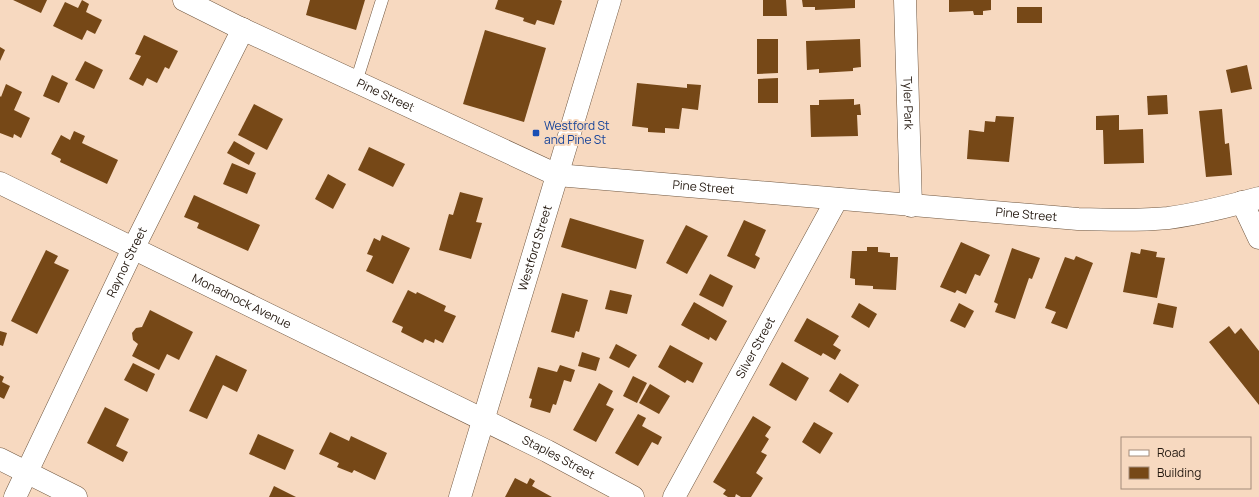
<svg xmlns="http://www.w3.org/2000/svg" width="1259" height="497" font-family="Manrope,sans-serif">
<rect width="100%" height="100%" fill="#f7d9c0"/>
<g fill="#764817">
<path d="M13,0H47L41,13Z"/>
<path d="M82,0L89,4L86,12L102,20L95,34L87,30L82,40L53,26L65,2L78,8Z"/>
<path d="M310,0H365L356,30L306,15Z"/>
<path d="M498,0H560L562,1L554,25L537,20L535,25L523,21L524,18L495,9Z"/>
<path d="M763,0H786L787,16H763Z"/>
<path d="M802,0H855V8L815,10V7H803Z"/>
<path d="M949,0H991V10L983,11V15H974L973,11L949,12Z"/>
<rect x="1017" y="7" width="25" height="16"/>
<path d="M485,30L546,48L524,122L463,104Z"/>
<path d="M144,35L178,51L169,69L165,67L157,83L147,78L143,86L129,79L141,56L135,54Z"/>
<path d="M757,39H778V73L757,74Z"/>
<path d="M860,39L861,67L853,68V71L819,73V69L807,70L806,41Z"/>
<path d="M0,47L5,50L0,61Z"/>
<path d="M85,61L103,70L94,89L75,80Z"/>
<path d="M1247,65L1252,89L1231,93L1226,70Z"/>
<path d="M52,75L68,83L59,103L43,96Z"/>
<path d="M778,78V103H758V79Z"/>
<path d="M637,83L687,88V84L701,85L698,110L682,108L679,129L665,128V133L648,132V128L632,126Z"/>
<path d="M6,84L22,92L14,110L30,118L21,138L14,134L13,138L0,133V96L1,97Z"/>
<path d="M1167,95L1168,114L1148,115L1147,96Z"/>
<path d="M854,99V105L860,104L861,115H857L858,136L811,137L810,105H819V100Z"/>
<path d="M254,104L283,119L267,150L238,135Z"/>
<path d="M1222,109L1225,144L1229,143L1232,175L1206,177L1199,111Z"/>
<path d="M1119,115V130L1143,129L1144,163L1104,164L1103,130H1096V116Z"/>
<path d="M996,116L1014,117L1009,162L967,159L969,130L984,132L985,121L995,122Z"/>
<path d="M74,131L85,136L82,143L118,160L107,184L60,162L61,159L51,154L61,135L70,140Z"/>
<path d="M234,141L255,153L249,165L227,153Z"/>
<path d="M369,147L405,164L393,187L358,170Z"/>
<path d="M232,163L256,173L247,194L223,184Z"/>
<path d="M328,174L346,184L333,209L315,199Z"/>
<path d="M460,192L483,198L476,222L482,223L471,259L439,250L449,214L453,215Z"/>
<path d="M194,195L260,225L248,251L197,228L199,223L184,217Z"/>
<path d="M570,218L644,240L636,269L561,247Z"/>
<path d="M744,220L766,230L755,255L760,258L755,269L727,256Z"/>
<path d="M686,225L708,236L687,274L666,263Z"/>
<path d="M382,235L410,248L393,284L366,271L373,256L367,254L374,238L380,241Z"/>
<path d="M961,242L990,255L980,276L975,274L966,294L957,290L955,293L940,287Z"/>
<path d="M867,247H878V252L890,253V257H898L896,290L873,289V286L855,285V279L850,278L852,251H867Z"/>
<path d="M1012,248L1040,258L1032,279L1029,278L1015,319L995,312L998,304L994,302Z"/>
<path d="M1141,249L1157,252L1156,257L1165,258L1157,298L1123,292L1131,252L1140,254Z"/>
<path d="M46,250L58,256L54,263L69,270L37,334L11,321Z"/>
<path d="M1076,256L1093,263L1067,329L1051,323L1056,312L1045,308L1065,257L1074,260Z"/>
<path d="M710,274L733,286L723,307L699,295Z"/>
<path d="M408,290L416,294L417,292L446,306L444,311L456,316L443,343L435,339L434,343L425,339L423,343L401,332L403,327L392,322Z"/>
<path d="M610,290L632,295L627,314L605,309Z"/>
<path d="M562,293L588,300L579,332L576,331L574,338L551,332Z"/>
<path d="M694,302L727,321L716,341L710,337L709,340L681,325Z"/>
<path d="M859,303L877,314L869,328L851,317Z"/>
<path d="M959,303L974,311L965,328L950,321Z"/>
<path d="M1158,303L1177,307L1173,328L1153,324Z"/>
<path d="M150,310L193,332L179,360L167,354L159,370L132,356L138,344L133,340L132,333L136,328L142,327Z"/>
<path d="M807,318L839,336L833,345L841,350L835,360L823,353L821,356L794,341Z"/>
<path d="M1229,326L1235,334L1241,328L1259,351V405L1209,342Z"/>
<path d="M0,331L7,333L3,346L0,345Z"/>
<path d="M616,344L637,355L629,368L609,358Z"/>
<path d="M670,345L703,363L693,383L687,380L685,383L658,367Z"/>
<path d="M582,352L600,358L596,371L578,366Z"/>
<path d="M216,355L247,370L237,392L223,385L207,419L189,411Z"/>
<path d="M782,362L809,378L796,401L769,385Z"/>
<path d="M133,363L155,374L147,392L124,380Z"/>
<path d="M560,365L575,370L571,382L564,380L556,405L553,404L550,413L530,407L532,399L529,398L538,367L557,372Z"/>
<path d="M840,373L859,385L848,403L829,391Z"/>
<path d="M0,375L4,377L2,382L10,386L4,399L0,397Z"/>
<path d="M633,376L647,383L637,403L623,396Z"/>
<path d="M599,383L613,391L606,405L614,409L596,442L573,430Z"/>
<path d="M650,384L670,396L659,414L639,403Z"/>
<path d="M105,407L129,419L116,446L128,452L123,462L87,443Z"/>
<path d="M638,414L646,418L642,426L662,437L658,445L652,442L638,466L615,453Z"/>
<path d="M753,416L771,427L765,436L769,439L761,452L767,455L756,473L763,478L751,497H741L736,494L735,497H728L723,494L726,490L713,482Z"/>
<path d="M814,422L833,433L820,454L802,442Z"/>
<path d="M330,432L349,441L351,436L387,453L375,480L354,470L352,473L337,467L339,463L319,454Z"/>
<path d="M258,434L294,450L285,470L249,454Z"/>
<path d="M515,478L527,484L530,478L535,481L532,486L552,497H505Z"/>
<path d="M274,486L296,497H269Z"/>
</g>
<g fill="none" stroke-linecap="round" stroke-linejoin="round">
<g stroke="#705740" stroke-width="13">
<path id="service" d="M356,82L382,0"/>
</g>
<g stroke="#705740" stroke-width="23">
<g id="minor">
<path id="s1" d="M905,0L911,206"/>
<path id="s2" d="M0,183L547,451L633,497"/>
<path d="M1242,202L1259,238"/>
<path d="M0,459L76,497"/>
<path id="s3" d="M15,497L133,249L243,29"/>
<path id="s4" d="M674,497L837,199"/>
</g>
</g>
<g stroke="#705740" stroke-width="23">
<g id="tertiary">
<path id="s5" d="M557,175L1078,219C1108,220 1138,221 1168,218C1199,214 1229,206 1259,198"/>
</g>
</g>
<g stroke="#705740" stroke-width="23">
<g id="secondary">
<path id="s6" d="M184,0L238,27L557,175"/>
<path id="s7" d="M460,497L610,0"/>
</g>
</g>
<use href="#service" stroke="#fff" stroke-width="12"/>
<use href="#minor" stroke="#fff" stroke-width="22"/>
<use href="#tertiary" stroke="#fff" stroke-width="22"/>
<use href="#secondary" stroke="#fff" stroke-width="22"/>
</g>
<rect fill="#1a4fb4" stroke="#f7d9c0" stroke-width="1.5" x="532" y="129" width="8" height="8" rx="2"/>
<g text-anchor="middle" stroke-width="4" stroke-linejoin="round" paint-order="stroke">
<g font-size="12" fill="#241910" stroke="#f7d9c0">
<text dy="4" stroke="none"><textPath href="#s6" startOffset="223">Pine Street</textPath></text>
<text dy="4" stroke="none"><textPath href="#s1" startOffset="103">Tyler Park</textPath></text>
<text dy="4" stroke="none"><textPath href="#s5" startOffset="147">Pine Street</textPath></text>
<text dy="4" stroke="none"><textPath href="#s5" startOffset="471">Pine Street</textPath></text>
<text dy="4" stroke="none"><textPath href="#s7" startOffset="260">Westford Street</textPath></text>
<text dy="4" stroke="none"><textPath href="#s3" startOffset="260">Raynor Street</textPath></text>
<text dy="4" stroke="none"><textPath href="#s2" startOffset="269">Monadnock Avenue</textPath></text>
<text dy="4" stroke="none"><textPath href="#s4" startOffset="170">Silver Street</textPath></text>
<text dy="4" stroke="none"><textPath href="#s2" startOffset="622">Staples Street</textPath></text>
</g>
<g font-size="12" fill="#164399" stroke="#f7d9c0" text-anchor="start">
<text x="544" y="130">Westford St<tspan x="544" dy="14">and Pine St</tspan></text>
</g>
</g>
<rect x="1121" y="437" width="130" height="52" fill="#f7d9c0" stroke="#a38c7a"/>
<rect x="1129" y="450" width="20" height="6" fill="#ffffff" stroke="#a38c7a"/>
<text x="1157" y="457" font-size="12" fill="#241910">Road</text>
<rect x="1129" y="467" width="20" height="12" fill="#764817" stroke="#a38c7a"/>
<text x="1157" y="477" font-size="12" fill="#241910">Building</text>
</svg>
